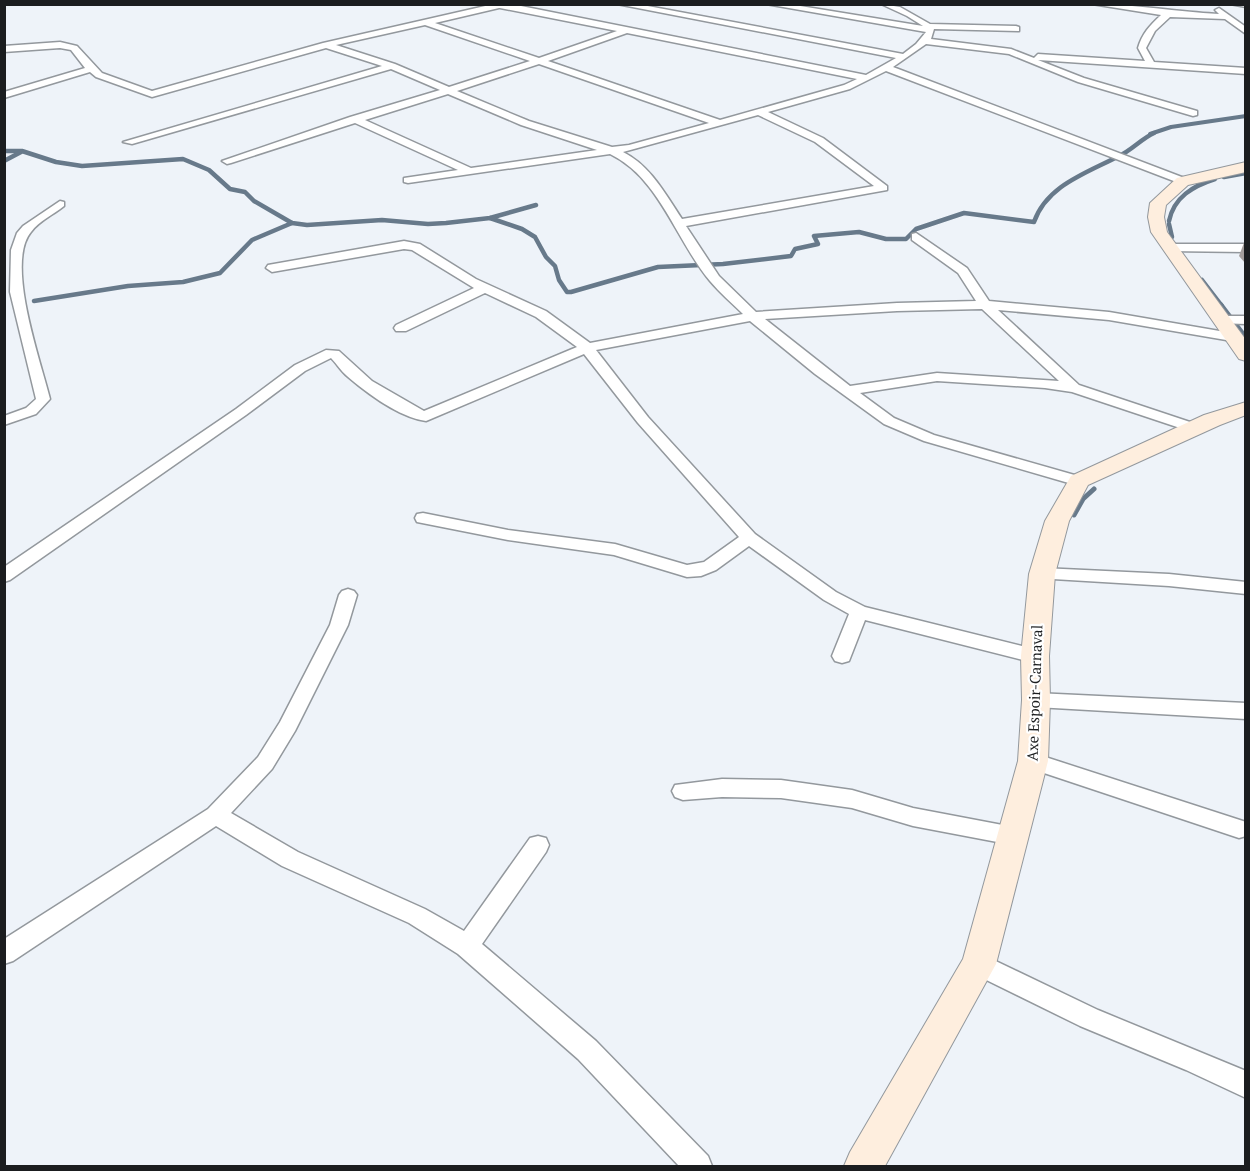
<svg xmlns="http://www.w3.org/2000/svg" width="1250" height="1171" font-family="'PT Serif',serif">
<rect width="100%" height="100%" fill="#eef3f9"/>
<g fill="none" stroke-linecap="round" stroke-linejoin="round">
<path stroke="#67798a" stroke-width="4" d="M1150,134L1171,127L1246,116"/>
<g stroke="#67798a" stroke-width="4.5">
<path d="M4,151H22L56,162L82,166L183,159L209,170L230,189L245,192L254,201L292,223L307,225L382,220L428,224L446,223L490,218L536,205"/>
<path d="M4,161L21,152"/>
<path d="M1224,177L1246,173"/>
<path d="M490,218L522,229L535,237L546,257L555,266L559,280L567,292H571L658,267L723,264L791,256L795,249L818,244L814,236L859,232L886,239H906L916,229L964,213L1034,222C1047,185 1087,173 1119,156C1132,150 1141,139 1154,133"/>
<path d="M1169,221C1174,197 1193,186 1215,179"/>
<path d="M1169,224L1172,237"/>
<path d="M1202,280L1222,306"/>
<path d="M34,301L128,286L183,282L220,273L252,240L292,223"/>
</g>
<g stroke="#67798a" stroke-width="5">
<path d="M1221,305L1246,338"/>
<path d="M1074,515L1083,499L1094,489"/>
</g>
<g stroke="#93989d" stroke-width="3">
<g id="street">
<path d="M494,4H511L866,75L896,58L617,4H637L903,54L916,44L926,32L766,4H788L923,26L907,16L881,4L900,7L930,24L1016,26L1019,27V31L934,29L931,39L1011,49L1034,58L1038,54L1145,61L1138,48C1142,34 1150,25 1161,15L1092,4C1135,4 1177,12 1219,14L1215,10L1219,8L1246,27V34L1225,19L1170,17L1155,31L1146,48L1154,62L1246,68V74L1038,60L1084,78L1197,111V115L1193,116L1078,82L1009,54L926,44L893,67L1187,179V183H1179L886,71L850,89L768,112L823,138L887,186V190L686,226L719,276L756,312L897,303L976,301L958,273L912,240V234L916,233L967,268L989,301L1109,312L1237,334L1239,337L1237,340L1232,341L1109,320L998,310L1079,385L1199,425L1202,428L1199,431H1189L1072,392L1045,388L937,381L860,393L894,418L934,435L1085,478L1087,481L1079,486L924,441L884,424L815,374L750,321L596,350L648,417L755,534L836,592L865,607L1042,651L1045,656L1042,661L1035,663L865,620L849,661L842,663L835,661L832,656L849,614L824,600L749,546L716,570L701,576L687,577L614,555L508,540L417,522L415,518L417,514L423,513L508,530L615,544L687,565L704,562L739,537L638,423L584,354L426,421C399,417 368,394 347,376C341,371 337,364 331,358L305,371L246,415L10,580L4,582V567L236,409L295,365L326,350L339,351L372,381L424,411L577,347L536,317L485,293L406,331H396L394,328L396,325L474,288L412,250L404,249L272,272L266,268L268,265L404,241L420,244L476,279L546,311L590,343L743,314C732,303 720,293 710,281C676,241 660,178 610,154L408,183L404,182V178L458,170L355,123L231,163L227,164L222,161L350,117L440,90L391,69L132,144L123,142L382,66L326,48L152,97L96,77L90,72L4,98V92L85,68L71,50L60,48L4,52V46L60,42L77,46L102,73L152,91L323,43ZM499,8H500L617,31L539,58L435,23ZM425,25L530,61L449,87L395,64L336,45ZM627,33L857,79L844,85L720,120L548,61ZM539,64L709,123L629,145L612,147L529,121L457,91ZM448,94L521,125L597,150L471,168L365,120ZM758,115L815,142L874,186L682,219C666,195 650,165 623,152ZM982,309L1059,381L937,373L850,386L765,319L897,311Z"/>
<path d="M1230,4H1246V7Z"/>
<path d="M60,201L64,202V206C53,215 39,221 31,232C5,263 41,362 50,399L36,414L4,425V416L26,408L36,399L10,292L11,250L17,233L23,226Z"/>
<path d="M1171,244H1246V252L1167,251V245Z"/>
<path d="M1221,316H1246V324L1216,323L1214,320Z"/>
<path d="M1042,568L1169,574L1246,582V594L1169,586L1036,578L1033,574L1036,570Z"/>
<path d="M348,589L354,591L357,595L348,625L295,731L272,769L231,813L298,852L425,909L464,931L530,838L538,836L546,838L549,845L546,852L482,944L596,1041L708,1156L712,1166H679L578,1059L458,954L409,923L282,866L216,826L13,961L4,964V939L208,809L258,757L280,722L330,625L339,595L342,591Z"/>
<path d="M1036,693L1246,703V719L1036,707L1029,705L1026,700L1029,695Z"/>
<path d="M1033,753L1246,822V836L1239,838L1026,767L1023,761L1026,755Z"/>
<path d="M722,779L781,780L852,790L913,808L1013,827L1021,829L1024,836L1021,843L1013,845L913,826L852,808L781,798L722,797L683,800L675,797L672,791L675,785Z"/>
<path d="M979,953L1098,1010L1246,1071V1098L1186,1070L1080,1026L970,972L967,964L970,956Z"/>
</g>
</g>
<g stroke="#93989d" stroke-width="2">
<g id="secondary">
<path d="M1246,162V172L1188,185L1166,205L1164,217L1167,232L1246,340V361L1239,359L1151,232L1148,217L1150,203L1177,178Z"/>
<path d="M1246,402V415L1220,425L1088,485L1069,521L1055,574L1049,656L1050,700L1048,761L996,964L885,1166H844L850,1152L963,959L1018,761L1022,700L1021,656L1029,574L1045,521L1071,476L1204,415Z"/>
</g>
</g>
<use href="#street" fill="#fff" fill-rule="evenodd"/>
<use href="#secondary" fill="#feeede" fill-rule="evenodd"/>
</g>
<path fill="#a49e9c" d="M1245,240V263L1239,256Z"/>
<g text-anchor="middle" stroke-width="4.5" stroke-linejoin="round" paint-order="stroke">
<g font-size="15" fill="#1b1d1f" stroke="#fff">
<text transform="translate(1035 693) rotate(-88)" y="5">Axe Espoir-Carnaval</text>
</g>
</g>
<rect width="1250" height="1171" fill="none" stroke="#1b1d1f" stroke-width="12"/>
</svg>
